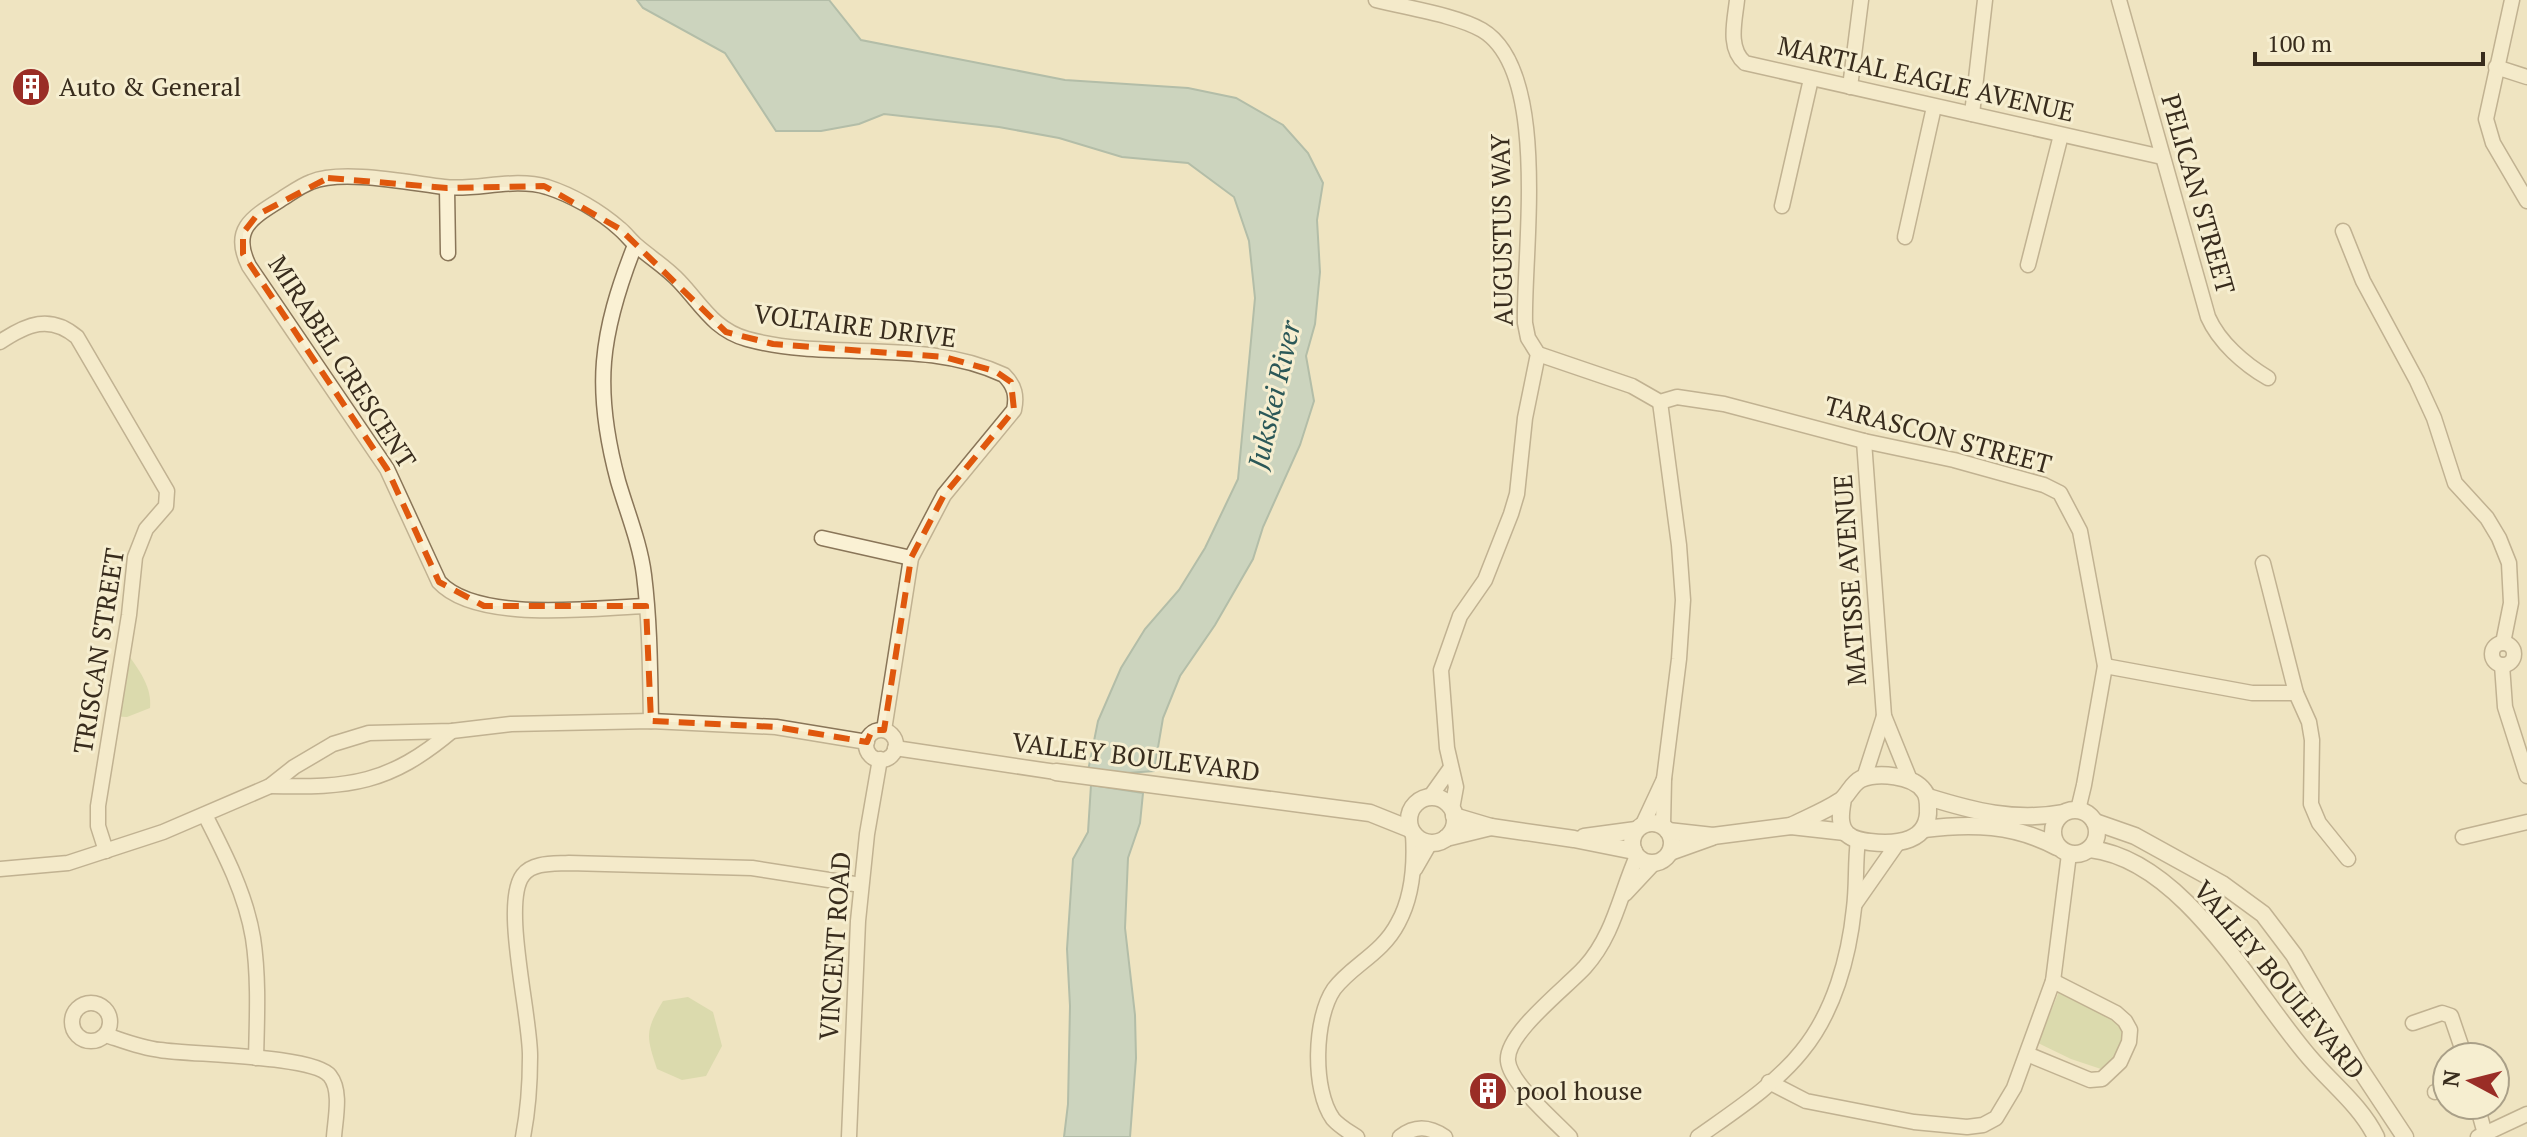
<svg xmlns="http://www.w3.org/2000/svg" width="2527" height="1137" font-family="'PT Serif',serif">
<rect width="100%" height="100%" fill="#efe4c1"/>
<g fill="#c3ce94">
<path d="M129,656C140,671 152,688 150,708L127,717L107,716L115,657Z"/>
<path d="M2060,989L2089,999L2130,1030L2107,1071L2071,1059L2038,1043Z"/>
<path d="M688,997L713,1012L722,1046L706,1076L682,1080L657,1069C646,1036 645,1031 663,1001Z"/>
</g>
<g fill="#a3c1bb" stroke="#6a8f89" stroke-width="2">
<path d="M637,0H829L861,40L1065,80L1188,88L1236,98L1283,125L1308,153L1323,183L1317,220L1320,272L1315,324L1306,356L1314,401L1300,445L1263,527L1253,559L1215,625L1180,676L1163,718L1154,771L1087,776L1098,721L1121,668L1145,629L1179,590L1205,548L1238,479L1255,298L1249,241L1234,197L1188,163L1122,157L1059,138L999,127L884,114L859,124L821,131H776L725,53L643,8Z"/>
<path d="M1091,785L1143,793L1140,823L1128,858L1125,928L1135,1015L1136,1058L1130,1137H1064L1068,1104L1070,1006L1067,949L1073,859L1088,832Z"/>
</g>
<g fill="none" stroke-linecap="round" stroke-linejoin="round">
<g stroke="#897558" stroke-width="17">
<g id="minor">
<path d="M1376,0C1407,8 1456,15 1482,30C1551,71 1523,254 1525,323L1528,338L1538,354L1525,418L1517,494L1511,514L1485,580L1460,616L1441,670L1447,748L1456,787L1452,809"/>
<path d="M1737,0C1735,20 1727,48 1745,63L2162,157"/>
<path d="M2119,0L2208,317C2219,342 2244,364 2268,378"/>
<path d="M2512,0L2486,119L2493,143L2527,201"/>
<path d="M2496,67L2527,77"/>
<path d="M1850,87L1861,0"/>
<path d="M1972,114L1985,0"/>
<path d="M447,188L448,253"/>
<path d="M1782,206L1811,79"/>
<path d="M2343,231L2363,281L2417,381L2434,418L2455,483L2487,518L2499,538L2509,563L2511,603L2503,643"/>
<path d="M1905,237L1934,107"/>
<path d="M635,245C600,334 593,388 618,481C627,512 640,543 644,575C650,623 650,672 651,721"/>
<path d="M2028,265L2061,135"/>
<path d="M0,342C27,324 50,314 77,337L167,491L166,506L146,529L135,557L129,615L98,806V826L106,851"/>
<path d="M1538,354L1632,386L1660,402L1677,397L1724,404L1864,441L1954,460L2044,485L2060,493L2080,531L2105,666L2084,785L2078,810"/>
<path d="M1660,402L1679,545L1683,600L1679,659L1664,779L1663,825"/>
<path d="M1864,441L1884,716L1910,780"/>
<path d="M822,538L911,558"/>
<path d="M2263,563L2296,693L2309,722L2312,740L2311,804L2319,823L2348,859"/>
<path d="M646,606C592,608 477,623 439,582L387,469L249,266C231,230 251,218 280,200C290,194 300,186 311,182C342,169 410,183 444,187C477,191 513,177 547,187C572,195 600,211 620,229C626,234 631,241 637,246C651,258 667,268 679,281C701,304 714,330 747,339C831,362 923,337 1004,375C1015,386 1017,396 1014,410L944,495L911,558L884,730"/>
<circle cx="2503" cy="654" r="11"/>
<path d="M2502,665L2505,707L2527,776"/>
<path d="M2105,666L2252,693H2296"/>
<circle cx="881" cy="745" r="15"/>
<path d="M895,748L1056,772"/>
<path d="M1864,778L1884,716"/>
<path d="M270,786C350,788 389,784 452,731"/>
<path d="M1430,797L1450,769"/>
<path d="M205,815C225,854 246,895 253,938C259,977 257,1019 256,1058"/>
<path d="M1643,824L1664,779"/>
<path d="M2463,837L2527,822"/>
<path d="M0,869L68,863L163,832L270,786L294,767L333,744L369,733L452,731L511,724L651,721L776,727L867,742"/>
<path d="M1415,869L1430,843"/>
<path d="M1625,894L1654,863"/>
<path d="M1855,904L1897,844"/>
<circle cx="91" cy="1022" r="19"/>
<path d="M2413,1023L2442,1013L2451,1016L2465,1057"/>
<path d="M106,1035C124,1041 141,1048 160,1050C191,1055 314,1055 330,1076C342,1091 335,1120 334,1137"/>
<path d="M2027,1054L2090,1080L2102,1079L2120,1062L2129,1042L2130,1030L2125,1021L2116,1013L2053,981"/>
<path d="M1769,1082L1806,1101L1914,1122L1967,1127L1983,1125L1996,1118L2014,1088L2053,981L2069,854"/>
<path d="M2435,1092L2447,1088"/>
<path d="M2477,1105L2485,1134"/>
<path d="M523,1137C528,1111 530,1083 530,1057C531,1018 501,903 523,875C533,862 554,864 569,863L752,868L861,885"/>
<path d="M849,1137L858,921L867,834L880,759"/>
<path d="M1357,1137C1348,1131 1340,1127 1333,1119C1312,1090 1314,1018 1334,989C1352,965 1382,954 1398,923C1413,896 1415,865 1413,834"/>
<path d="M1400,1137C1415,1125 1429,1126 1445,1137"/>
<path d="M1570,1137C1555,1121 1510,1083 1508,1061C1505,1034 1567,987 1585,967C1614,935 1620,894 1637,856"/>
<path d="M1698,1137C1733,1112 1775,1085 1802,1051C1834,1012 1849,957 1854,908C1857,885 1855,863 1858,840"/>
<path d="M2478,1137L2527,1114"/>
</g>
</g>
<g stroke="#897558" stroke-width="19">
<g id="tertiary">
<path d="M1056,772L1370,813L1410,829"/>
<path d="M1928,797C1973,811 2015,822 2063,813"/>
<circle cx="1432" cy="820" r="23"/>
<circle cx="2075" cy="832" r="22"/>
<path d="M1454,816L1491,827L1574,839L1634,851"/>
<path d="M2095,822L2135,836L2222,884L2263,914L2294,955L2360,1069L2405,1137"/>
<circle cx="1652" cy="843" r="20"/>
<path d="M1791,826C1807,818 1825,811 1840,801C1848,796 1851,784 1861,779C1878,772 1913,775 1924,791C1928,796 1928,802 1928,808C1930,842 1897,845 1870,842C1862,841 1854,840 1847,834C1838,825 1841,811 1843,799"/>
<path d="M1924,829C1971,823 2014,824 2057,847"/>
<path d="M1668,831L1713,836L1791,826L1845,832"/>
<path d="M1584,837L1636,830"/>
<path d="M1446,838L1491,827"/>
<path d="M2090,849C2185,860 2253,993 2310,1058C2332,1084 2361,1106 2376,1137"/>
<path d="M1670,852L1712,837"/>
</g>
</g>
<use href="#minor" stroke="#faf1d4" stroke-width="14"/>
<use href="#tertiary" stroke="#faf1d4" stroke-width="16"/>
</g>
<path d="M0 0H2527V1137H0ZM328,178L447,188L544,186L620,229L726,332L773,344L944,357L995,371L1011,382L1014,410L944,495L911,558L884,730H872L867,742L776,727L651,721L646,606H484L439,582L387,469L243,254V233L257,215Z" fill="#efe4c1" fill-opacity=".55" fill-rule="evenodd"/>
<path fill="none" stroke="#df570d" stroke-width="6" stroke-dasharray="16 10" stroke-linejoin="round" d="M328,178L447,188L544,186L620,229L726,332L773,344L944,357L995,371L1011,382L1014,410L944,495L911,558L884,730H872L867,742L776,727L651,721L646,606H484L439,582L387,469L243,254V233L257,215Z"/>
<defs>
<g id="building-disc" transform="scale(2)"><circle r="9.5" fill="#9a2d26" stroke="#f6eed0"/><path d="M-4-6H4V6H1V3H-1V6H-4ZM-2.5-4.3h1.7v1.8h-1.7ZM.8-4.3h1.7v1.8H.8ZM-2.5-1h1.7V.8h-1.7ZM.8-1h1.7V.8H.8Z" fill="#fff"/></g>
</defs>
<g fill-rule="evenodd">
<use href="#building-disc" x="31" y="87"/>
<use href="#building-disc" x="1488" y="1091"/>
</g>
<g text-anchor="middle" stroke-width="6" stroke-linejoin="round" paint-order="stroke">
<g font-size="26" fill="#382c1d" stroke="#f6eed0">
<text transform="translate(1926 79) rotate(13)" y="9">MARTIAL EAGLE AVENUE</text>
<text transform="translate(2198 194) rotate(74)" y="9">PELICAN STREET</text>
<text transform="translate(1502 230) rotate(-91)" y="9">AUGUSTUS WAY</text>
<text transform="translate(855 326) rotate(7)" y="9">VOLTAIRE DRIVE</text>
<text transform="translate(342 362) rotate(57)" y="9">MIRABEL CRESCENT</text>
<text transform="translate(1938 435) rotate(15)" y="9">TARASCON STREET</text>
<text transform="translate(1850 580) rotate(-94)" y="9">MATISSE AVENUE</text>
<text transform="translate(99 651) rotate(-81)" y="9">TRISCAN STREET</text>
<text transform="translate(1136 757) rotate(7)" y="9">VALLEY BOULEVARD</text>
<text transform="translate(835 946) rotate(-86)" y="9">VINCENT ROAD</text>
<text transform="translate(2279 980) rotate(50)" y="9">VALLEY BOULEVARD</text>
</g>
<g font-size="26" fill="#382c1d" stroke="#f6eed0" text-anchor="start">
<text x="59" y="96">Auto &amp; General</text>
<text x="1516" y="1100">pool house</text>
</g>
<g font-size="28" font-style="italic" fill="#2b5858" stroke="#f6eed0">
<text transform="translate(1274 395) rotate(-77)" y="10">Jukskei River</text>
</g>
</g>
<g transform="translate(2471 1081) rotate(277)"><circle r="38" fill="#f6eed0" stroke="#aaa088" stroke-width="2"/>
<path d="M0-6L14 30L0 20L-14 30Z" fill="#9a2d26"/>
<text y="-12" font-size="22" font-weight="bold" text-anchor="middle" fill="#382c1d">N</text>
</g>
<path d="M2255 52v12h228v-12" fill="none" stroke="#382c1d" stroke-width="4"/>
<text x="2267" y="52" font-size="24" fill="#382c1d" stroke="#f6eed0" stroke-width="6" paint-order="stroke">100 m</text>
</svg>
